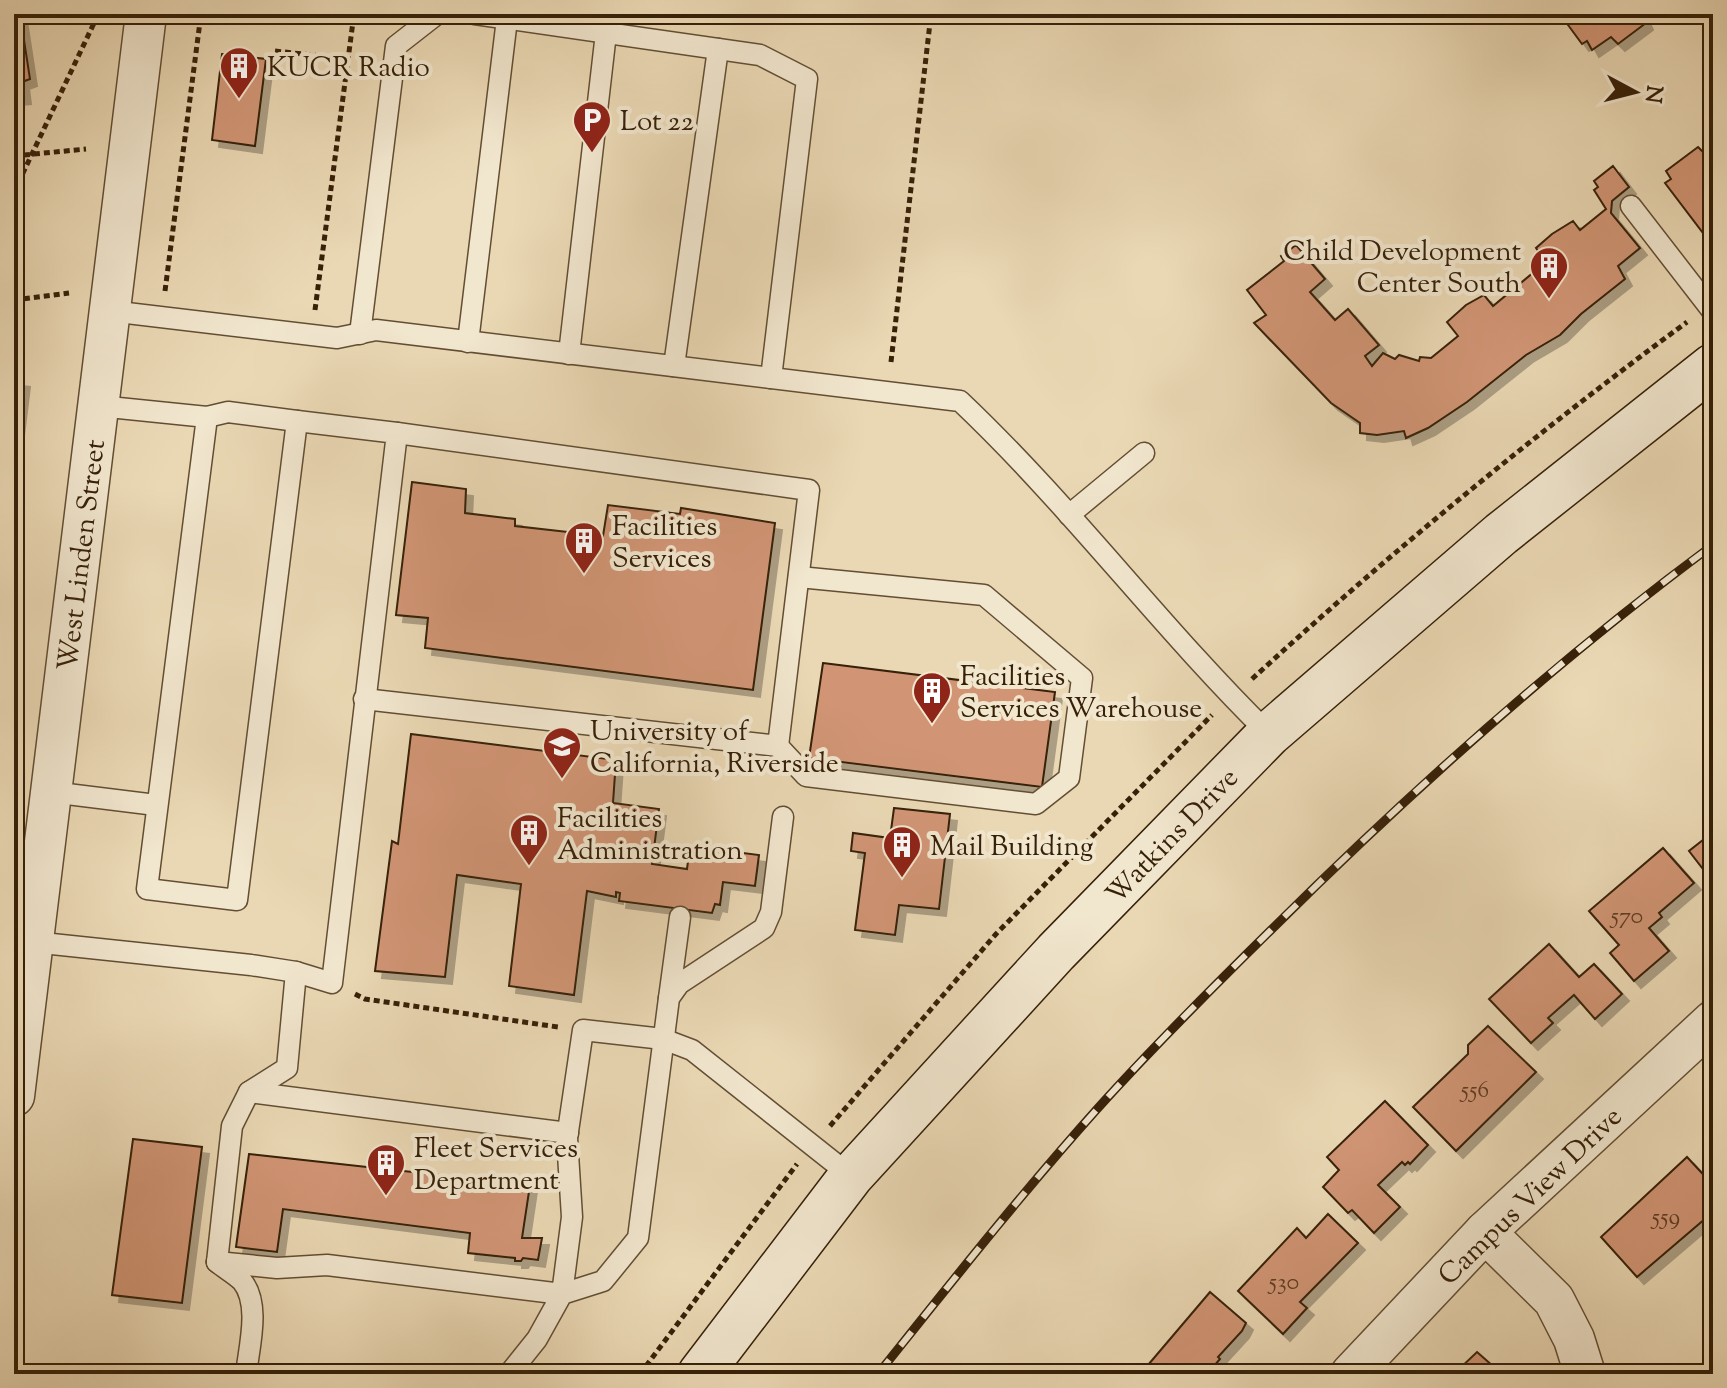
<svg xmlns="http://www.w3.org/2000/svg" width="1727" height="1388" font-family="'Sorts Mill Goudy',serif">
<defs>
<filter id="shadow"><feDropShadow dx="7" dy="7" stdDeviation="0" flood-color="#0004"/></filter>
</defs>
<rect width="100%" height="100%" fill="#ead8b4"/>
<filter id="stains"><feTurbulence type="fractalNoise" baseFrequency=".0025" numOctaves="4"/><feColorMatrix values="0 0 0 0 .2 0 0 0 0 .09 0 0 0 0 .02 0 0 0 .5 -.17"/></filter>
<radialGradient id="worn" r=".72"><stop offset=".6" stop-color="#630" stop-opacity="0"/><stop offset="1" stop-color="#630" stop-opacity=".3"/></radialGradient>
<g fill="#d19574" stroke="#362008" stroke-width="2" filter="url(#shadow)">
<path d="M14,14H20L30,79L22,82L24,97L14,98Z"/>
<path d="M1560,14H1642L1646,23L1618,44L1611,37L1592,50L1587,41L1582,44Z"/>
<path d="M222,54L266,59L255,146L212,140Z"/>
<path d="M1698,147L1704,153L1713,148V225L1703,233L1665,183L1671,179L1666,171Z"/>
<path d="M1613,166L1629,187L1612,201L1611,213L1640,248L1618,266L1625,279L1581,314L1560,335L1526,355L1467,402L1428,428L1406,438L1404,431L1377,435L1360,433V423L1331,403L1254,323L1266,315L1247,290L1284,261L1281,256L1296,245L1325,279L1310,292L1335,320L1348,309L1379,345L1365,356L1372,366L1383,353L1395,359L1399,355L1419,361L1420,357L1431,358L1458,336L1447,322L1466,305L1484,295L1493,306L1546,262L1536,248L1552,234L1573,221L1580,230L1606,209L1594,190L1598,187L1594,181Z"/>
<path d="M14,379L23,380L14,453Z"/>
<path d="M412,482L466,489L465,513L515,519V526L603,536L608,505L680,514L681,508L775,523L753,690L425,648L428,618L396,615Z"/>
<path d="M823,663L1055,692L1042,787L809,758Z"/>
<path d="M411,734L616,760L613,803L659,809L652,864L687,869L690,846L759,855L755,886L723,882L720,905L715,904L712,913L619,901L620,893L616,892V897L587,891L574,995L509,986L521,884L457,875L445,977L375,971L392,841L398,844Z"/>
<path d="M894,808L950,814L939,909L899,905L895,935L855,930L865,853L851,851L853,833L890,838Z"/>
<path d="M1713,832V882L1689,851Z"/>
<path d="M1663,848L1694,883L1659,913L1662,917L1649,928L1669,951L1634,981L1610,953L1619,945L1589,911Z"/>
<path d="M1549,944L1579,977L1594,964L1622,994L1595,1019L1574,995L1548,1018L1553,1023L1531,1043L1489,999Z"/>
<path d="M1488,1026L1536,1072L1456,1151L1413,1107L1468,1054V1045Z"/>
<path d="M1385,1101L1428,1145L1410,1164L1408,1162L1405,1165L1402,1162L1378,1185L1400,1207L1374,1233L1352,1210L1348,1213L1323,1187L1339,1170L1327,1157Z"/>
<path d="M133,1139L202,1147L182,1303L112,1295Z"/>
<path d="M249,1154L530,1185L522,1238H542L538,1260L523,1258L521,1261H515V1258L468,1253L470,1233L283,1209L277,1252L236,1247Z"/>
<path d="M1687,1157L1713,1185V1212L1637,1277L1601,1237Z"/>
<path d="M1328,1214L1358,1243L1300,1302L1307,1308L1283,1334L1238,1291L1297,1228L1306,1238Z"/>
<path d="M1210,1292L1246,1323L1242,1331L1218,1357L1220,1359L1208,1373L1210,1374H1158L1148,1365Z"/>
<path d="M1477,1352L1502,1374H1460L1457,1371Z"/>
</g>
<g fill="none" stroke-linecap="round" stroke-linejoin="round">
<g stroke="#634e33" stroke-width="23">
<g id="lane">
<path d="M475,14L760,55L807,79L771,378"/>
<path d="M1631,206L1713,312"/>
<path d="M110,311L337,338L376,330L960,401C1070,505 1161,628 1269,734"/>
<path d="M360,334L396,46L437,14"/>
<path d="M468,342L507,19"/>
<path d="M569,354L606,33"/>
<path d="M674,366L718,49"/>
<path d="M99,406L207,417L228,412L297,421L237,900L147,889L207,417"/>
<path d="M1069,515L1144,453"/>
<path d="M364,699L778,746L809,490L397,433"/>
<path d="M778,746L806,776L1036,804L1069,778L1082,678L984,595L799,577"/>
<path d="M51,792L156,805"/>
<path d="M33,942L251,965L296,972L332,983L397,433L297,421"/>
<path d="M669,998L680,917"/>
<path d="M249,1092L568,1133"/>
<path d="M217,1262L277,1268L327,1265L562,1294L572,1217L567,1138L583,1030L663,1039L692,1050L851,1176"/>
<path d="M217,1262L232,1126L249,1092L287,1068L296,972"/>
<path d="M217,1262C224,1268 235,1274 242,1281C261,1304 249,1347 246,1374"/>
<path d="M509,1374L537,1339L562,1294L603,1281L638,1238L669,998L679,984L764,928L771,912L783,817"/>
</g>
</g>
<g stroke="#634e33" stroke-width="43">
<g id="street">
<path d="M14,1096L146,14"/>
<path d="M1485,1232L1554,1300L1574,1339L1585,1374"/>
<path d="M1351,1374L1485,1232L1713,1021"/>
</g>
</g>
<g stroke="#362008" stroke-width="47">
<path id="secondary" d="M700,1374L851,1176L1056,952L1269,734L1501,534L1713,366"/>
</g>
<g stroke="#362008" stroke-width="5" stroke-dasharray="6 4" stroke-linecap="butt">
<path d="M275,51L348,59"/>
<path d="M14,156L86,149"/>
<path d="M14,192L95,21L102,14"/>
<path d="M165,291L201,14"/>
<path d="M14,300L69,293"/>
<path d="M315,310L354,14"/>
<path d="M891,362L931,14"/>
<path d="M1252,679C1390,553 1536,433 1687,322"/>
<path d="M355,994L365,999L558,1027"/>
<path d="M830,1126L996,934L1212,715"/>
<path d="M640,1374L797,1164"/>
</g>
<use href="#lane" stroke="#f1e6ce" stroke-width="20"/>
<use href="#street" stroke="#f1e6ce" stroke-width="40"/>
<use href="#secondary" stroke="#f1e6ce" stroke-width="44"/>
<g stroke="#362008" stroke-width="9">
<path id="rail" d="M878,1374C950,1284 1021,1194 1098,1108C1153,1047 1212,988 1271,930C1410,792 1556,661 1713,545"/>
</g>
<use href="#rail" stroke="#f1e6ce" stroke-width="6" stroke-dasharray="18" stroke-linecap="butt"/>
</g>
<defs>
<g id="building-pin" transform="scale(2)"><path d="M0 17L-7.5 6A9.5 9.5 0 1 1 7.5 6Z" fill="#8f2418" stroke="#f1e6ce"/><path d="M-4-6H4V6H1V3H-1V6H-4ZM-2.5-4.3h1.7v1.8h-1.7ZM.8-4.3h1.7v1.8H.8ZM-2.5-1h1.7V.8h-1.7ZM.8-1h1.7V.8H.8Z" fill="#fff"/></g>
<g id="parking-pin" transform="scale(2)"><path d="M0 17L-7.5 6A9.5 9.5 0 1 1 7.5 6Z" fill="#8f2418" stroke="#f1e6ce"/><path d="M-3.5-5.5H1a3.5 3.5 0 0 1 0 7H-1V5.5H-3.5ZM-1-3.4V-.6H.8a1.4 1.4 0 0 0 0-2.8Z" fill="#fff"/></g>
<g id="university-pin" transform="scale(2)"><path d="M0 17L-7.5 6A9.5 9.5 0 1 1 7.5 6Z" fill="#8f2418" stroke="#f1e6ce"/><path d="M0-5L7-2L0 1L-7-2ZM-4 1L0 2.5L4 1V4Q0 6-4 4Z" fill="#fff"/></g>
</defs>
<g fill-rule="evenodd">
<use href="#building-pin" x="239" y="66"/>
<use href="#parking-pin" x="592" y="120"/>
<use href="#building-pin" x="1549" y="266"/>
<use href="#building-pin" x="584" y="541"/>
<use href="#building-pin" x="932" y="691"/>
<use href="#university-pin" x="562" y="746"/>
<use href="#building-pin" x="529" y="833"/>
<use href="#building-pin" x="902" y="845"/>
<use href="#building-pin" x="386" y="1163"/>
</g>
<g text-anchor="middle" stroke-width="8" stroke-linejoin="round" paint-order="stroke">
<g font-size="24" fill="#5d3d23">
<text x="1627" y="923">570</text>
<text x="1475" y="1097">556</text>
<text x="1666" y="1224">559</text>
<text x="1284" y="1289">530</text>
</g>
<g font-size="28" fill="#362008" stroke="#f1e6ce" text-anchor="start">
<text x="267" y="76">KUCR Radio</text>
<text x="620" y="130">Lot 22</text>
<text x="1521" y="260" text-anchor="end">Child Development<tspan x="1521" dy="32">Center South</tspan></text>
<text x="612" y="535">Facilities<tspan x="612" dy="32">Services</tspan></text>
<text x="960" y="685">Facilities<tspan x="960" dy="32">Services Warehouse</tspan></text>
<text x="590" y="740">University of<tspan x="590" dy="32">California, Riverside</tspan></text>
<text x="557" y="827">Facilities<tspan x="557" dy="32">Administration</tspan></text>
<text x="930" y="855">Mail Building</text>
<text x="414" y="1157">Fleet Services<tspan x="414" dy="32">Department</tspan></text>
</g>
<g font-size="28" fill="#362008" stroke="#f1e6ce">
<text transform="translate(80 555) rotate(-83)" y="10">West Linden Street</text>
<text transform="translate(1171 835) rotate(-46)" y="10">Watkins Drive</text>
<text transform="translate(1529 1195) rotate(-44)" y="10">Campus View Drive</text>
</g>
</g>
<rect width="1727" height="1388" fill="none" stroke="#ead8b4" stroke-width="48"/>
<rect x="16" y="16" width="1695" height="1356" fill="none" stroke="#362008" stroke-width="4"/>
<rect x="24" y="24" width="1679" height="1340" fill="none" stroke="#362008" stroke-width="2"/>
<g transform="translate(1635 92) rotate(97)" stroke="#f1e6ce" stroke-width="6" paint-order="stroke">
<path d="M0-6L14 30L0 20L-14 30Z" fill="#362008"/>
<text y="-12" font-size="22" font-weight="bold" text-anchor="middle" fill="#362008">N</text>
</g>
<rect width="100%" height="100%" filter="url(#stains)"/>
<rect width="100%" height="100%" fill="url(#worn)"/>
</svg>
